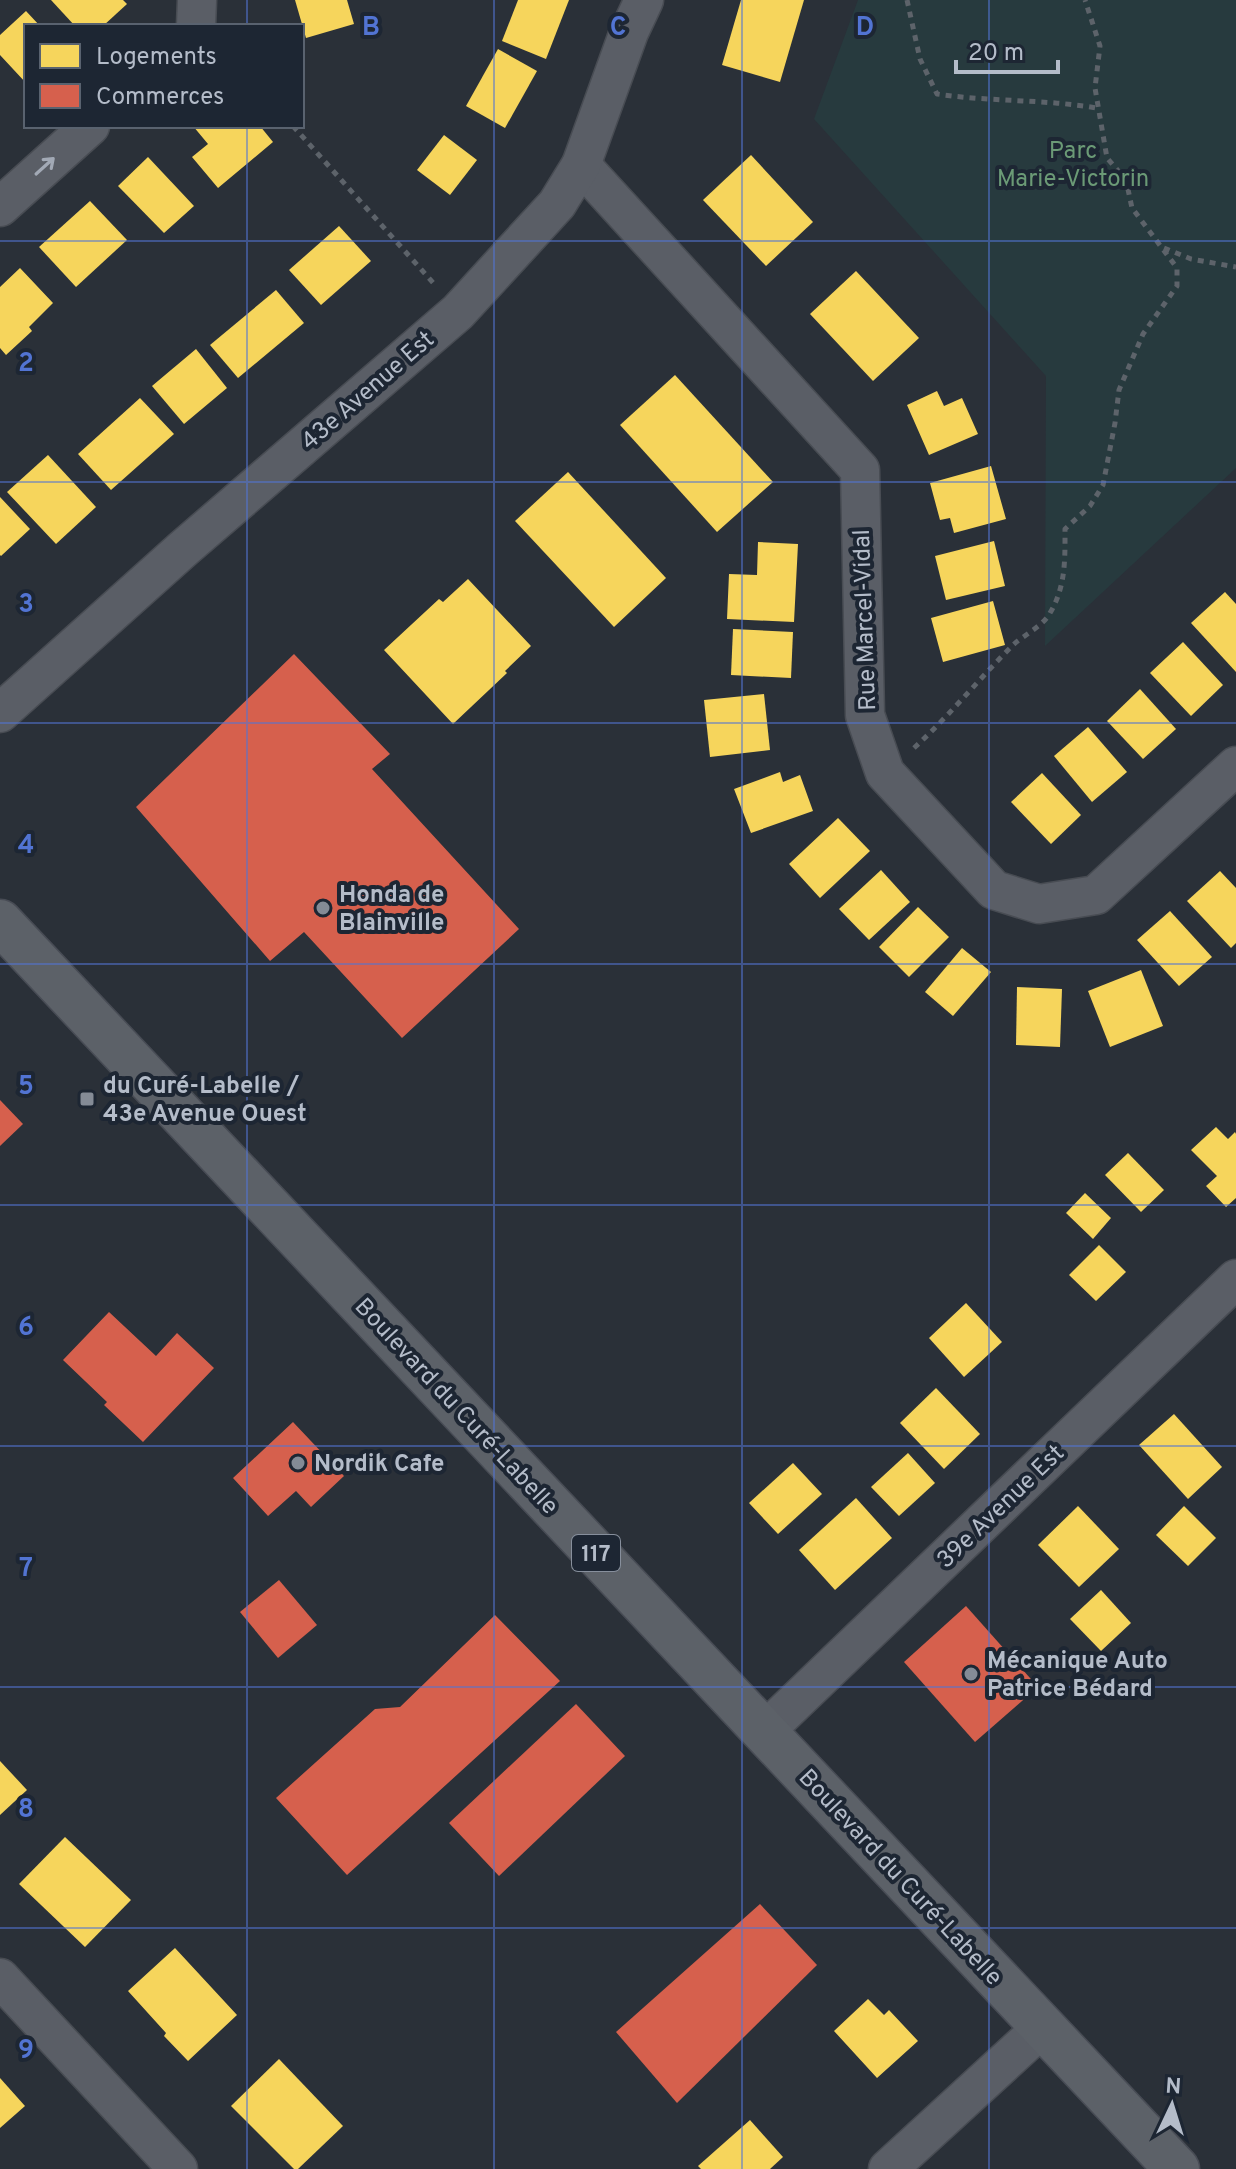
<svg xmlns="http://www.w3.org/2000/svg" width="1236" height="2169" font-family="Overpass,sans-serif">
<rect width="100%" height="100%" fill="#2a3038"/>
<path fill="#273a3e" d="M858,0H1236V468L1045,646L1046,376L814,119Z"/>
<g fill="#f6d55c">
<path d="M51,0H123L127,4L103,26H75Z"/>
<path d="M295,0H347L354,24L306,38Z"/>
<path d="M518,0H569L546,59L502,41Z"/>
<path d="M741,0H804L780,82L722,65Z"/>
<path d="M26,11L40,26H26V83L0,55V35Z"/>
<path d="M498,49L537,71L505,128L466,106Z"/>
<path d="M193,126H260L273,142L218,188L192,157L208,144Z"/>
<path d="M444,135L477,160L450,195L417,170Z"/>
<path d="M751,155L813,222L766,266L703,200Z"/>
<path d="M148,157L194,206L164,233L118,186Z"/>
<path d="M90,201L127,240L76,287L39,247Z"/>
<path d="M339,226L371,261L321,305L289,270Z"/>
<path d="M20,268L53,303L29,327L32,331L6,355L0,348V287Z"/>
<path d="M856,271L919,338L873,381L810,314Z"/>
<path d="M276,290L304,323L238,378L210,345Z"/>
<path d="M196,349L227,388L184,424L152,386Z"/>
<path d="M675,375L773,482L717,532L620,425Z"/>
<path d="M937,391L944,406L962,398L978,434L929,455L907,405Z"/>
<path d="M140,398L174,434L111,490L78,454Z"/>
<path d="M48,455L96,507L56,544L7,492Z"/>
<path d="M991,466L1006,519L954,533L950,518L940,520L930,483Z"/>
<path d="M568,472L666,578L614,627L515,521Z"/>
<path d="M0,497L30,529L1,556L0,555Z"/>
<path d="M994,541L1005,586L946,600L935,556Z"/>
<path d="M758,542L798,544L794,622L727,619L729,574L757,575Z"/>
<path d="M468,579L531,646L505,671L507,673L453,724L384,650L439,599L443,602Z"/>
<path d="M1225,592L1236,604V672L1191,623Z"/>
<path d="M993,601L1005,645L943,662L931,618Z"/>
<path d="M733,629L793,632L791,678L731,675Z"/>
<path d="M1183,642L1223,685L1191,716L1150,673Z"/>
<path d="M1140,689L1176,729L1143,759L1107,721Z"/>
<path d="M764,694L770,750L710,757L704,700Z"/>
<path d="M1088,727L1127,772L1092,802L1054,756Z"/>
<path d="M780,772L783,782L800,775L813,811L751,833L734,789Z"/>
<path d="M1042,773L1081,815L1051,844L1011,802Z"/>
<path d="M838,818L870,851L820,898L789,864Z"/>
<path d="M881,870L910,902L869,940L839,909Z"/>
<path d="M1220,871L1236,888V943L1231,948L1187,901Z"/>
<path d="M918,907L949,937L909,977L879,947Z"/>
<path d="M1170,911L1212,957L1179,986L1137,940Z"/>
<path d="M962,948L991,972L953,1016L925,992Z"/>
<path d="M1141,970L1163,1026L1110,1047L1088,991Z"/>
<path d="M1017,987L1062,989L1060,1047L1016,1045Z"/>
<path d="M1216,1127L1228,1139L1235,1132L1236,1134V1198L1226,1207L1206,1186L1217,1176L1191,1150Z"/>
<path d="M1128,1153L1164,1190L1141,1212L1105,1175Z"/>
<path d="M1085,1193L1111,1218L1093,1239L1066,1213Z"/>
<path d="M1099,1245L1126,1272L1096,1301L1069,1275Z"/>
<path d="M966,1303L1002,1342L964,1377L929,1338Z"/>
<path d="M936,1388L980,1434L944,1469L900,1423Z"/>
<path d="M1174,1414L1222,1467L1188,1499L1139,1445Z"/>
<path d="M908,1453L935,1483L899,1516L871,1487Z"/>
<path d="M793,1463L822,1494L778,1534L749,1503Z"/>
<path d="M856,1498L892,1538L835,1590L799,1550Z"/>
<path d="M1078,1506L1119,1549L1079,1587L1038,1545Z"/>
<path d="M1184,1506L1216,1538L1188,1566L1156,1535Z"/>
<path d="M1101,1590L1131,1623L1101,1651L1070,1619Z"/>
<path d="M0,1761L27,1790L0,1815Z"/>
<path d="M65,1837L131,1900L85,1947L19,1884Z"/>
<path d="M175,1948L237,2015L188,2061L164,2036L166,2033L128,1991Z"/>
<path d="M868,1999L884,2015L889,2010L918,2041L877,2078L834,2031Z"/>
<path d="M279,2059L343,2126L298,2169H294L231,2106Z"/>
<path d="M0,2078L25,2106L0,2128Z"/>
<path d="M750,2120L783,2157L770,2169H701L698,2166Z"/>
</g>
<g fill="#d6604d">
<path d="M294,654L390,754L372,769L519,929L402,1038L304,932L270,961L136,807Z"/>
<path d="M0,1100L23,1124L0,1146Z"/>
<path d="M109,1312L156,1356L177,1333L214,1368L143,1442L104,1405L107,1402L63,1360Z"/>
<path d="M293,1422L344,1476L311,1507L296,1491L268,1516L233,1478Z"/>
<path d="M279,1580L317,1625L278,1658L240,1612Z"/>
<path d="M966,1606L1038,1687L975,1742L904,1662Z"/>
<path d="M495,1615L560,1681L347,1875L276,1798L375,1709L400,1707Z"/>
<path d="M576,1704L625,1756L499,1876L449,1823Z"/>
<path d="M760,1904L817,1965L677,2103L616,2032Z"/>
</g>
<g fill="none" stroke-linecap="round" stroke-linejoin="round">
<g stroke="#484c53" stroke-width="41">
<g id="street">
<path d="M196,26L197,0"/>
<path d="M581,165L860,470L865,715L885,773L994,890L1039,904L1096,895L1236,766"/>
<path d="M0,207L90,126"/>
<path d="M0,713L183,549L458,312L557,204L581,165L629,32L644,0"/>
<path d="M764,1732L1236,1279"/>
<path d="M0,1978L178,2169"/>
<path d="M888,2169L1043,2027"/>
</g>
</g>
<g stroke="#484c55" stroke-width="47">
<path id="primary" d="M0,922L1177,2169"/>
</g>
<g stroke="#5d636a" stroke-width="5" stroke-dasharray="6 6" stroke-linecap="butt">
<path d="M907,0L920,59L937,94C990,102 1044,99 1097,108"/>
<path d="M293,126L436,286"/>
<path d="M1164,248L1191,259L1236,267"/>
<path d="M914,748C949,716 979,679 1013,645C1024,635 1043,626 1050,613C1066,586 1065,559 1065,529L1090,506L1103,485L1115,423L1119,390L1143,334L1177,286V268L1132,208L1126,180L1107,158L1095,88L1100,46L1085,0"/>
</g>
<use href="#street" stroke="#5a5e66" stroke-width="38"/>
<use href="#primary" stroke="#5c6168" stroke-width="44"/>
</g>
<defs><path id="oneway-shaft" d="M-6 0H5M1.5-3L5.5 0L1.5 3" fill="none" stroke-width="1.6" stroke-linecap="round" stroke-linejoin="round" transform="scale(2)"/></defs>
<use stroke="#a2a9b5" href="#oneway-shaft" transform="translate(45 166) rotate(-42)"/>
<path fill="none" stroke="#5274d3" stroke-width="2" stroke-opacity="0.55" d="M247,0V26M494,0V2169M742,0V2169M989,0V2169M247,126V2169M0,241H1236M0,482H1236M0,723H1236M0,964H1236M0,1205H1236M0,1446H1236M0,1687H1236M0,1928H1236"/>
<g fill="#848b96" stroke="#1d2633" stroke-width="3">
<circle cx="323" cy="908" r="8"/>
<rect x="79" y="1091" width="16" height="16" rx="4"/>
<circle cx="298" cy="1463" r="8"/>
<circle cx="971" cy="1674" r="8"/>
</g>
<g text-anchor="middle" stroke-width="8" stroke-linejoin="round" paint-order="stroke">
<rect fill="#1d2633" stroke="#878f9c" stroke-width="2" x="572" y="1535" width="48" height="36" rx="6"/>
<g font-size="22" font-weight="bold" fill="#b4bcc9">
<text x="596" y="1561">117</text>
</g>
<g font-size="24" fill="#6b9a76" stroke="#1d2633">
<text x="1073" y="158">Parc<tspan x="1073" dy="28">Marie-Victorin</tspan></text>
</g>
<g font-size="24" fill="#b4bcc9" stroke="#1d2633">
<text transform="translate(367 390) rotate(-41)" y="8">43e Avenue Est</text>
<text transform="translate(864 620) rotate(-92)" y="8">Rue Marcel-Vidal</text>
<text transform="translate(457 1406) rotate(47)" y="8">Boulevard du Curé-Labelle</text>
<text transform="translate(1000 1506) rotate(-44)" y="8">39e Avenue Est</text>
<text transform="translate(901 1877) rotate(47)" y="8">Boulevard du Curé-Labelle</text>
</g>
<g font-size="24" font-weight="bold" fill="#b4bcc9" stroke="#1d2633" text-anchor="start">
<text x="339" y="902">Honda de<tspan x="339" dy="28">Blainville</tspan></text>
<text x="103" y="1093">du Curé-Labelle /<tspan x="103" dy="28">43e Avenue Ouest</tspan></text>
<text x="314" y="1471">Nordik Cafe</text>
<text x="987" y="1668">Mécanique Auto<tspan x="987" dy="28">Patrice Bédard</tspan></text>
</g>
</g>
<g font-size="26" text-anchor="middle" font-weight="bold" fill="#5274d3" stroke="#1d2633" stroke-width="8" stroke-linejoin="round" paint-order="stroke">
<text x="371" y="35">B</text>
<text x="618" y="35">C</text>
<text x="865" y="35">D</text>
<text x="26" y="371">2</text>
<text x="26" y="612">3</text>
<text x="26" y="853">4</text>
<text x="26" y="1094">5</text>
<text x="26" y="1335">6</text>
<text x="26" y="1576">7</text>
<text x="26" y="1817">8</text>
<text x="26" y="2058">9</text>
</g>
<rect x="24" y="24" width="280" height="104" fill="#1d2633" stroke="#59626f" stroke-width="2"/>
<rect x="40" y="44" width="40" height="24" fill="#f6d55c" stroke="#59626f" stroke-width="2"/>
<text x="96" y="64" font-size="24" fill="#b4bcc9">Logements</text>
<rect x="40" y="84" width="40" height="24" fill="#d6604d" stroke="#59626f" stroke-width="2"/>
<text x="96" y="104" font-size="24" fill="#b4bcc9">Commerces</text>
<g transform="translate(1172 2105) rotate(4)" stroke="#1d2633" stroke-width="6" paint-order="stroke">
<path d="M0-6L14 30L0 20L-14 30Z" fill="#b4bcc9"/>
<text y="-12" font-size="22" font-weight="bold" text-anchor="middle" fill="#b4bcc9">N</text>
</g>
<path d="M956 60v12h102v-12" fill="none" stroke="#b4bcc9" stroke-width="4"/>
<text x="968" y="60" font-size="24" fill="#b4bcc9" stroke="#1d2633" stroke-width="6" paint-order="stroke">20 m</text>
</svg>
